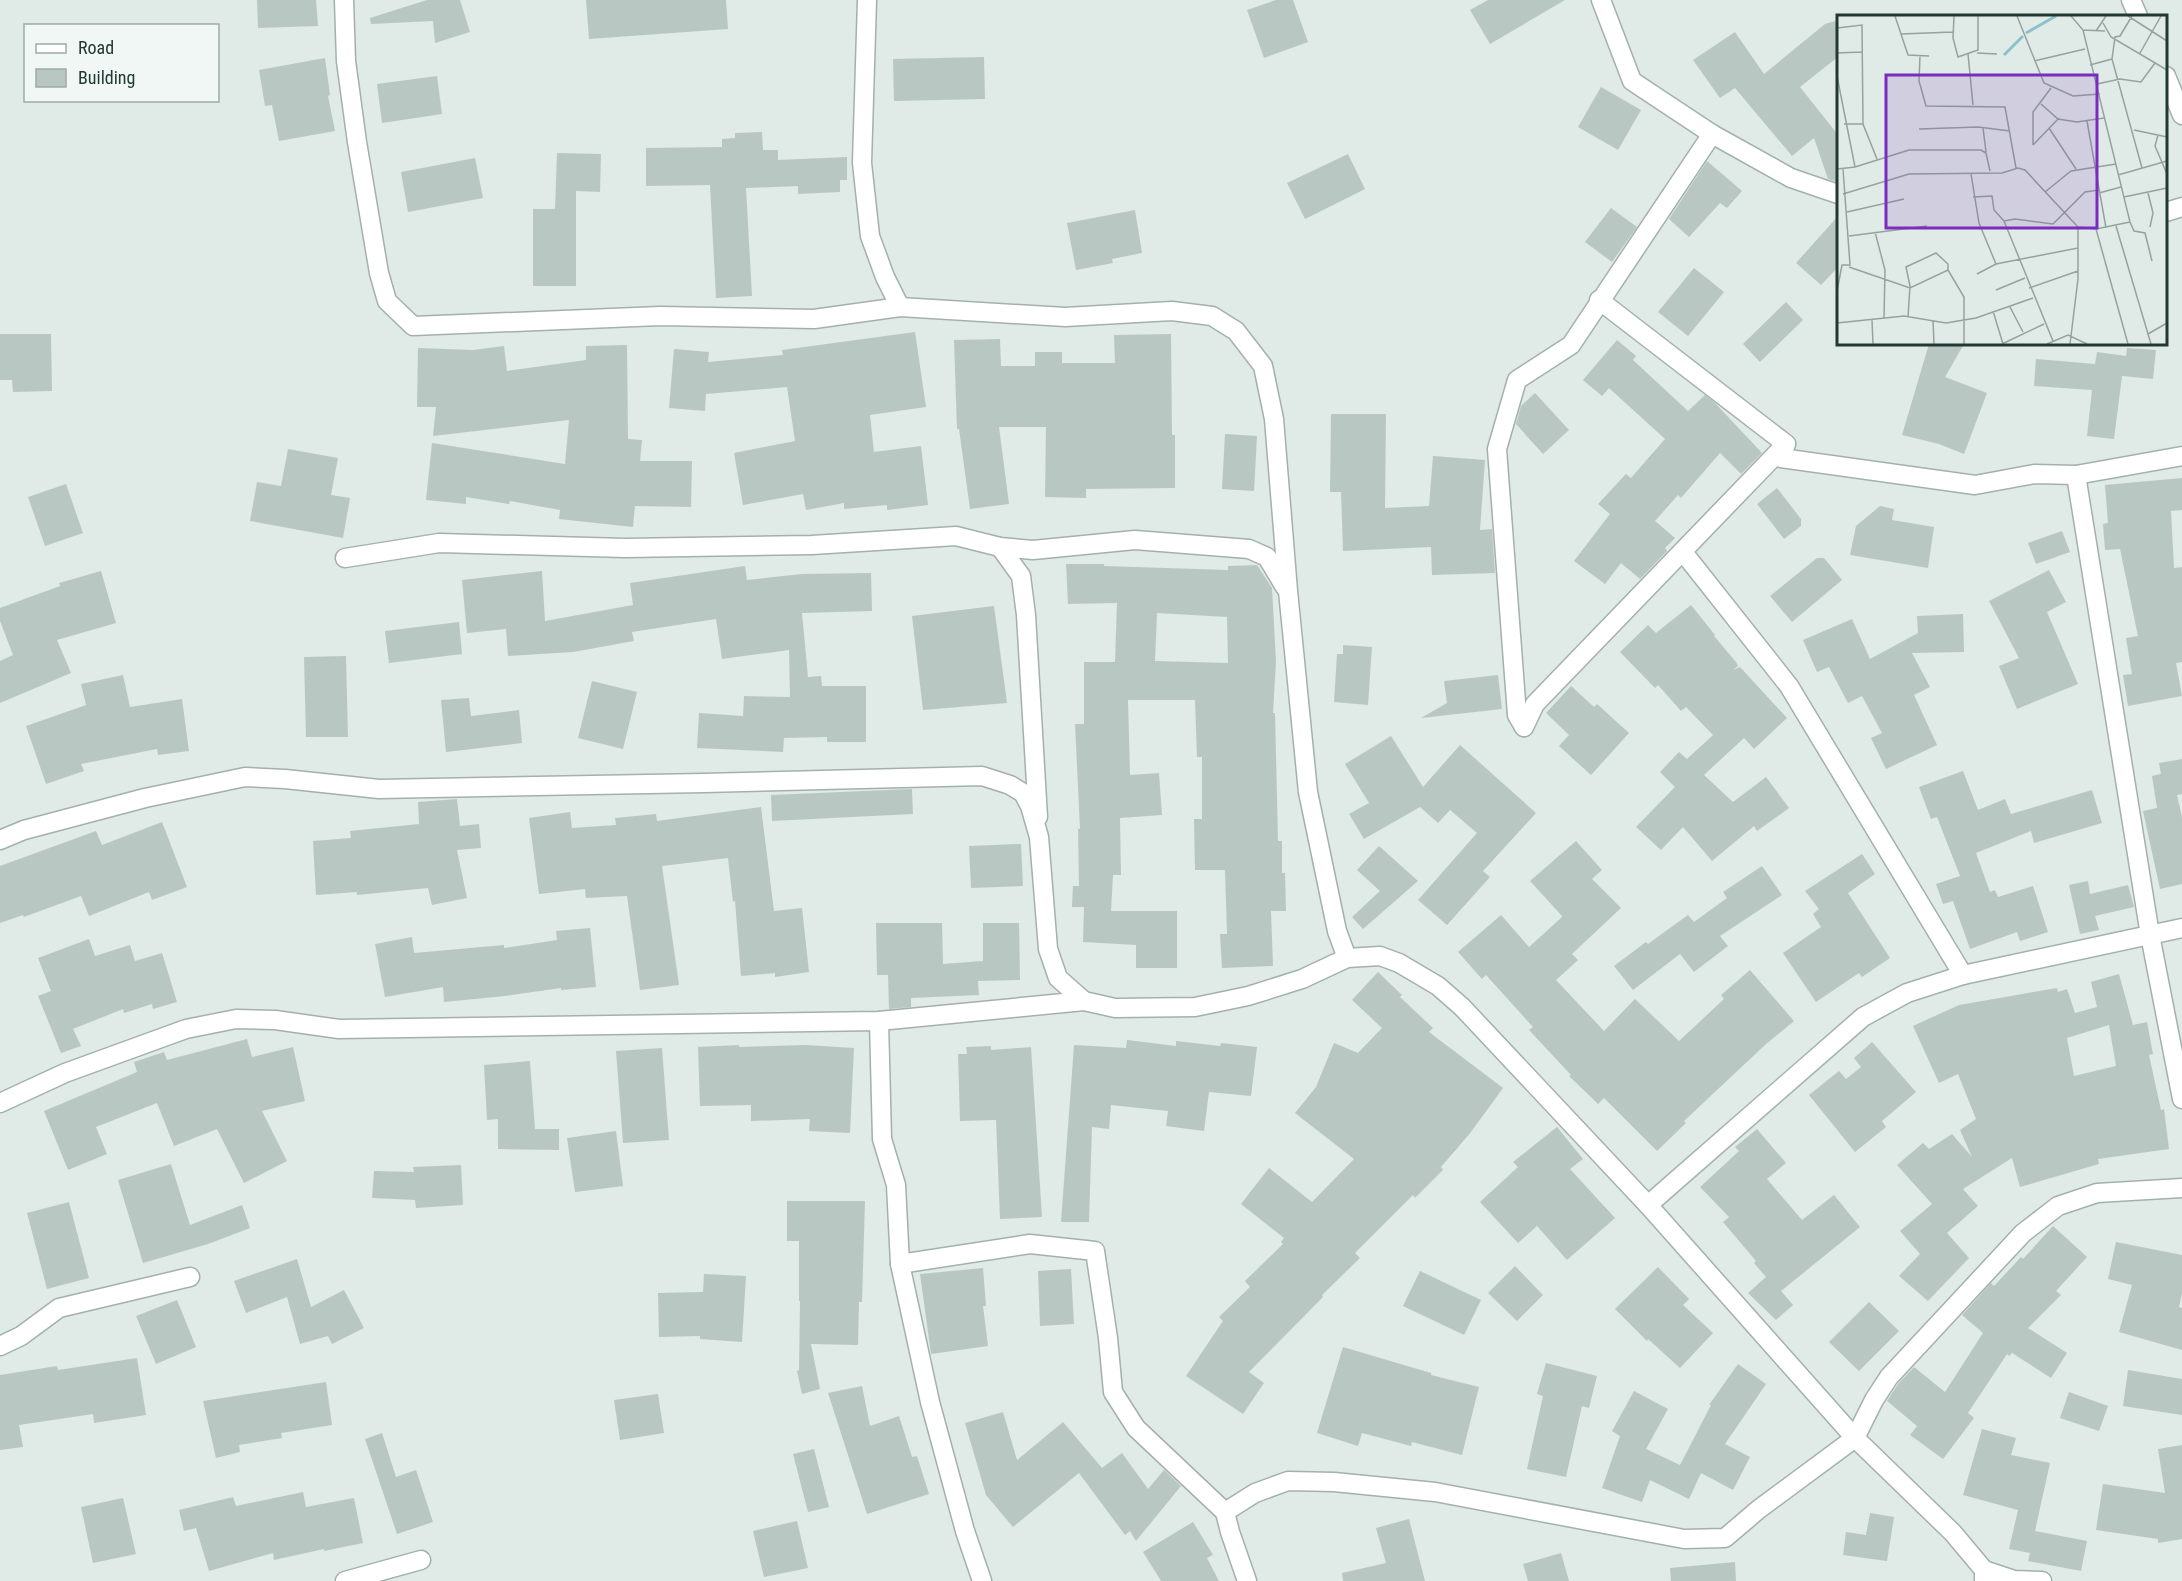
<svg xmlns="http://www.w3.org/2000/svg" width="2182" height="1581" font-family="'Roboto Condensed',sans-serif">
<rect width="100%" height="100%" fill="#e0eae6"/>
<g fill="#b9c7c2" fill-rule="evenodd">
<path d="M257,0H316L318,26L258,28Z"/>
<path d="M427,0H460L470,32L435,43L433,21L371,24L370,18Z"/>
<path d="M586,0H726L728,29L589,39Z"/>
<path d="M1276,0H1293L1308,42L1264,58L1247,10Z"/>
<path d="M1488,0H1565L1490,44L1470,10Z"/>
<path d="M1839,20V56L1800,87L1839,136V182L1828,179L1814,138L1792,156L1735,88L1720,98L1693,60L1735,32L1764,74L1825,24Z"/>
<path d="M984,57L985,99L894,101L893,59Z"/>
<path d="M325,58L330,95L328,96L335,131L279,141L272,105L265,106L259,70Z"/>
<path d="M437,76L442,114L382,123L377,84Z"/>
<path d="M1601,87L1641,110L1618,150L1578,127Z"/>
<path d="M762,132L763,150H778V160L847,157V180H840V192L798,194V186L746,188L752,296L716,298L710,185L646,186V148L722,147V139L735,138V133Z"/>
<path d="M557,153L601,154L600,192L576,191V286H533V209H555Z"/>
<path d="M1348,154L1365,189L1305,219L1287,183Z"/>
<path d="M475,158L483,198L408,212L401,172Z"/>
<path d="M1707,161L1742,191L1727,208L1720,203L1689,237L1669,219Z"/>
<path d="M1611,208L1637,227L1612,262L1585,242Z"/>
<path d="M1135,210L1142,253L1112,259L1113,263L1076,270L1067,223Z"/>
<path d="M1839,215V266L1821,285L1796,263Z"/>
<path d="M1694,268L1724,292L1688,336L1658,312Z"/>
<path d="M1786,302L1803,320L1760,362L1743,344Z"/>
<path d="M915,332L926,407L870,415L874,452L921,446L928,505L887,510V505L844,509V503L806,510L803,494L743,505L734,453L795,441L787,387L706,394L705,411L669,408L674,349L709,352L708,362L783,355L782,350Z"/>
<path d="M0,334H51L52,391L13,392L12,380H0Z"/>
<path d="M1171,334L1172,435H1175V488L1086,489V498L1045,497L1046,427H999L1009,504L970,509L959,429H957L954,340L1000,339L1001,366H1035V352H1062V363H1115L1114,335Z"/>
<path d="M1617,340L1636,356L1633,360L1688,411L1705,395L1715,403L1762,453L1741,474L1720,453L1681,498L1678,495L1655,521L1675,538L1665,548L1667,551L1640,579L1621,563L1605,584L1574,561L1610,514L1598,504L1626,474L1631,478L1665,439L1609,388L1602,396L1583,380Z"/>
<path d="M1929,344H1964L1945,377L1987,393L1964,454L1939,444L1902,435Z"/>
<path d="M627,345L628,439L642,440L640,461H692L691,507L635,506L633,527L559,519L560,510L510,501L509,504L466,497V504L426,500L432,443L565,464L569,420L433,436L436,407H417L418,348L473,350L504,346L507,371L586,360V346Z"/>
<path d="M2127,348L2156,350L2153,379L2122,376L2114,439L2087,436L2092,390L2034,386L2036,359L2095,364L2097,352L2126,356Z"/>
<path d="M1535,393L1569,430L1543,454L1516,424L1521,406Z"/>
<path d="M1331,414H1386L1385,508L1429,506L1433,456L1485,460L1480,530L1492,529L1495,573L1432,575L1431,547L1343,551L1341,492H1330Z"/>
<path d="M1225,434L1257,436L1254,491L1222,489Z"/>
<path d="M288,449L338,458L331,495L350,498L343,538L250,521L257,482L281,486Z"/>
<path d="M2182,478V510L2171,511L2174,568L2182,567V662L2176,663L2182,696L2128,706L2123,675L2132,674L2126,638L2138,636L2120,549L2105,550L2103,524L2108,523L2105,485Z"/>
<path d="M66,484L83,533L45,546L28,497Z"/>
<path d="M1777,488L1801,519V526L1784,539L1757,504Z"/>
<path d="M1880,506L1894,509L1892,520L1934,527L1928,568L1850,555L1856,526Z"/>
<path d="M2062,531L2070,552L2036,564L2028,543Z"/>
<path d="M1817,558H1824L1842,580L1792,622L1770,596Z"/>
<path d="M1066,564H1104V566L1228,570V566L1257,565L1272,588L1276,661L1273,713H1275L1278,841H1282V873H1285L1286,911H1271L1273,966L1222,968L1220,934H1227L1225,870H1195L1194,819H1202V757H1197L1195,700H1128L1130,775L1159,773L1162,815L1120,818L1121,875H1113L1111,911H1177V968H1136V945L1083,942L1084,907H1072L1073,886H1079L1078,829H1080L1075,724H1084V662H1115L1117,603L1068,604ZM1157,613L1227,617L1228,663L1155,661Z"/>
<path d="M745,566L747,580L802,574L871,573L872,611L802,613L808,677L821,676L822,686H866V742H827V737L784,738L783,752L697,748L699,713L743,716L744,696L790,697L789,650L722,659L716,619L632,632L634,641L573,652L508,656L506,629L467,633L462,580L542,571L545,621L633,605L630,583Z"/>
<path d="M2049,570L2066,602L2047,612L2078,684L2017,709L1999,666L2019,658L1989,601Z"/>
<path d="M101,571L116,623L57,640L71,673L0,703V661L13,655L0,621V608L60,586L59,583Z"/>
<path d="M1691,605L1715,635L1714,636L1736,662L1738,666L1733,670L1740,667L1787,718L1754,749L1744,738L1704,775L1733,802L1766,777L1789,808L1757,831L1754,826L1712,861L1683,827L1661,850L1636,827L1675,787L1660,772L1679,752L1687,759L1713,735L1686,707L1681,711L1658,685L1655,688L1620,652L1648,625L1656,633Z"/>
<path d="M994,606L1007,703L923,710L912,616Z"/>
<path d="M1963,614L1964,652L1912,653L1930,687L1914,695L1937,745L1886,769L1871,738L1882,733L1862,696L1848,703L1829,667L1817,672L1803,640L1852,619L1870,659L1918,633L1917,616Z"/>
<path d="M459,622L462,654L389,663L385,631Z"/>
<path d="M1343,645L1372,647L1368,705L1334,702L1337,654H1343Z"/>
<path d="M346,656L348,737H306L304,657Z"/>
<path d="M123,675L130,707L182,699L189,751L158,755L157,749L81,764L84,771L46,784L26,726L86,705L81,684Z"/>
<path d="M1498,675L1502,709L1421,718L1447,703L1444,681Z"/>
<path d="M592,681L637,692L623,749L578,738Z"/>
<path d="M1571,686L1594,707L1597,704L1629,733L1591,775L1559,746L1569,735L1546,713Z"/>
<path d="M469,698L471,716L519,710L522,743L446,752L441,700Z"/>
<path d="M1391,736L1423,787L1460,745L1536,813L1483,871L1490,877L1447,925L1418,900L1477,833L1450,810L1438,823L1420,807L1364,839L1349,814L1369,803L1345,764Z"/>
<path d="M2182,759V794L2177,795L2182,817V884L2160,889L2143,811L2157,808L2152,776L2161,774L2159,763Z"/>
<path d="M1963,771L1978,810L2005,799L2011,814L2092,790L2102,823L2034,843L2031,831L1976,853L1990,892L1995,890L1998,897L2033,886L2048,932L2020,941L2017,932L1970,949L1953,901L1943,904L1936,884L1960,876L1937,817L1931,819L1919,787Z"/>
<path d="M912,789L913,814L772,821L771,795Z"/>
<path d="M457,799L460,826L479,824L481,848L457,850L467,898L432,905L428,888L357,895V892L316,895L313,841L351,838L350,831L419,824L418,802Z"/>
<path d="M761,807L774,911L802,908L809,972L775,977V973L741,976L735,901L733,902L728,858L662,866L679,985L640,990L627,896L586,898L585,889L539,894L529,818L570,812L572,828L616,825L615,818L656,814L657,821Z"/>
<path d="M162,822L187,887L152,900L149,892L89,916L81,896L24,917L23,915L0,923V866L96,831L102,845Z"/>
<path d="M1576,841L1602,870L1592,879L1621,908L1572,954L1578,960L1556,980L1604,1031L1635,999L1679,1041L1724,999L1721,995L1750,970L1794,1021L1765,1045L1684,1121L1686,1123L1657,1151L1604,1098L1598,1104L1569,1076L1571,1075L1529,1030L1533,1027L1486,975L1482,979L1458,952L1501,915L1529,947L1561,918L1562,916L1530,881Z"/>
<path d="M1021,844L1023,886L971,888L969,846Z"/>
<path d="M1379,846L1418,881L1363,929L1352,917L1380,891L1357,870Z"/>
<path d="M1862,854L1875,874L1848,893L1890,958L1862,977L1859,973L1816,1002L1783,953L1821,927L1813,914L1819,909L1805,891Z"/>
<path d="M1762,866L1782,895L1720,936L1728,946L1694,972L1680,954L1633,990L1614,966L1646,942L1648,944L1688,915L1694,922L1727,898L1723,892Z"/>
<path d="M2088,881L2090,894L2128,885L2134,907L2095,916L2099,930L2080,934L2069,885Z"/>
<path d="M876,923H942L943,964L983,961V923H1019L1020,980L978,981L979,995L911,998V1007L889,1009L888,975H877Z"/>
<path d="M590,928L596,987L561,990V988L505,996L444,1002L443,987L385,997L375,944L412,937L414,953L504,945V948L557,940L556,931Z"/>
<path d="M89,939L95,956L130,945L135,961L162,953L177,1002L153,1009L152,1004L124,1013L123,1009L73,1029L81,1046L61,1053L38,996L51,991L38,958Z"/>
<path d="M1378,972L1402,995L1400,997L1433,1028L1429,1032L1503,1088L1471,1132L1441,1167L1443,1170L1415,1198L1413,1195L1355,1253L1360,1258L1322,1295L1323,1297L1249,1372L1264,1383L1243,1414L1186,1376L1223,1321L1219,1317L1250,1287L1245,1281L1283,1244L1281,1242L1284,1238L1241,1204L1269,1168L1312,1202L1354,1159L1295,1113L1316,1087L1334,1043L1358,1053L1382,1028L1352,1000Z"/>
<path d="M2119,974L2133,1025L2147,1022L2153,1054L2149,1055L2161,1110L2164,1109L2169,1149L2098,1159L2099,1164L2020,1187L2012,1158L1963,1189L1978,1206L1947,1233L1969,1258L1928,1301L1899,1276L1920,1254L1900,1231L1932,1204L1897,1165L1923,1143L1929,1149L1952,1134L1972,1157L1960,1130L1976,1119L1958,1074L1939,1083L1913,1026L1959,1005L2057,988L2058,992L2067,989L2075,1013L2097,1007L2091,982ZM2109,1025L2116,1066L2074,1076L2067,1038Z"/>
<path d="M247,1039L252,1057L293,1047L305,1101L262,1111L287,1161L244,1183L217,1129L174,1146L157,1103L96,1127L107,1154L68,1170L44,1111L137,1072L134,1062L164,1052L167,1060Z"/>
<path d="M1127,1040L1176,1046V1041L1220,1046L1221,1043L1257,1047L1251,1096L1209,1092L1204,1131L1166,1126L1168,1111L1111,1105L1109,1129L1092,1127L1089,1222H1061L1074,1045L1126,1048Z"/>
<path d="M1872,1042L1916,1092L1882,1121L1886,1127L1855,1152L1809,1095L1839,1071L1846,1079L1861,1067L1854,1058Z"/>
<path d="M739,1045V1047L806,1045L854,1048L850,1133L809,1131L810,1119L751,1121V1105L700,1106L698,1047Z"/>
<path d="M991,1046V1050L1031,1047L1042,1217L1000,1219L996,1120L960,1121L958,1054H967L966,1047Z"/>
<path d="M662,1048L669,1140L623,1143L616,1051Z"/>
<path d="M530,1061L535,1129H559V1150L498,1149V1119L487,1120L484,1065Z"/>
<path d="M1557,1127L1583,1159L1570,1169L1615,1218L1567,1260L1537,1226L1518,1243L1480,1202L1518,1167L1513,1162Z"/>
<path d="M1757,1129L1786,1163L1767,1179L1802,1220L1834,1195L1860,1227L1781,1291L1793,1305L1776,1320L1748,1293L1766,1277L1754,1263L1756,1261L1723,1222L1729,1217L1700,1187L1739,1151L1735,1147Z"/>
<path d="M616,1131L623,1186L575,1192L567,1138Z"/>
<path d="M171,1164L190,1225L242,1205L250,1228L208,1244L143,1263L118,1180Z"/>
<path d="M461,1165L463,1205L416,1208L415,1200L372,1198L374,1171L414,1172L413,1167Z"/>
<path d="M787,1201H865L862,1302H859L858,1345L811,1344L820,1389L802,1394L797,1371L799,1370L800,1301H799V1241H787Z"/>
<path d="M69,1202L89,1278L47,1289L27,1213Z"/>
<path d="M2053,1226L2087,1257L2056,1291L2061,1295L2028,1328L2067,1353L2051,1378L2012,1353L2009,1356L2007,1354L1968,1413L1974,1418L1943,1459L1910,1435L1917,1426L1887,1401L1898,1384L1914,1367L1945,1392L1983,1333L1962,1315L1991,1283L1994,1286L2021,1257L2023,1259Z"/>
<path d="M2116,1242L2182,1255V1293L2179,1307L2182,1308V1350L2119,1332L2132,1285L2108,1279Z"/>
<path d="M297,1259L311,1307L344,1290L364,1328L332,1344L328,1336L300,1344L287,1297L246,1313L234,1281Z"/>
<path d="M1515,1266L1543,1295L1517,1321L1488,1293Z"/>
<path d="M1658,1267L1689,1299L1683,1305L1713,1333L1680,1368L1648,1339L1647,1341L1615,1309Z"/>
<path d="M983,1268L986,1306H983L988,1346L931,1354L920,1274Z"/>
<path d="M1071,1269L1074,1324L1040,1326L1038,1271Z"/>
<path d="M1420,1271L1481,1300L1464,1335L1403,1306Z"/>
<path d="M704,1274L746,1276L742,1342L700,1339V1336L659,1337L658,1293L703,1292Z"/>
<path d="M177,1300L196,1347L156,1364L136,1316Z"/>
<path d="M1869,1302L1899,1331L1859,1371L1829,1342Z"/>
<path d="M1343,1347L1431,1373V1375L1479,1387L1462,1455L1412,1442L1411,1446L1362,1433L1358,1446L1317,1433Z"/>
<path d="M137,1358L146,1415L94,1423L93,1414L19,1425L23,1447L0,1450V1375L57,1366L58,1370Z"/>
<path d="M1546,1363L1597,1376L1589,1408L1582,1406L1566,1477L1527,1469L1543,1396L1537,1394Z"/>
<path d="M1738,1364L1766,1384L1725,1444L1750,1457L1733,1490L1701,1473L1689,1499L1650,1480L1642,1502L1602,1488L1620,1436L1612,1431L1634,1391L1668,1409L1646,1449L1680,1465L1711,1405H1709Z"/>
<path d="M2128,1370L2182,1379V1415L2123,1406Z"/>
<path d="M326,1382L332,1425L281,1433L282,1438L239,1445L240,1452L216,1458L203,1401Z"/>
<path d="M862,1386L870,1426L899,1416L912,1457L917,1456L929,1494L867,1514L828,1393Z"/>
<path d="M2069,1392L2108,1406L2099,1431L2060,1418Z"/>
<path d="M658,1394L664,1433L620,1440L614,1400Z"/>
<path d="M1003,1412L1017,1460L1063,1422L1102,1468L1122,1453L1148,1489L1164,1470L1181,1486L1136,1541L1130,1531L1125,1535L1079,1473L1013,1527L986,1495L965,1423Z"/>
<path d="M1982,1429L2016,1438L2011,1455L2050,1463L2035,1531L2087,1541L2081,1571L2028,1561L2030,1553L2009,1549L2018,1510L1963,1495Z"/>
<path d="M382,1433L396,1477L416,1470L433,1522L397,1534L365,1439Z"/>
<path d="M2182,1445V1539L2158,1543V1539L2096,1530L2103,1484L2165,1493L2158,1449Z"/>
<path d="M814,1449L829,1507L808,1512L793,1454Z"/>
<path d="M303,1492L306,1507L354,1498L363,1543L324,1551V1549L274,1560L273,1553L209,1571L196,1528L184,1531L179,1510L233,1497L236,1506Z"/>
<path d="M123,1498L136,1554L93,1563L81,1507Z"/>
<path d="M1870,1513L1894,1517L1887,1561L1843,1555L1846,1532L1866,1535Z"/>
<path d="M1409,1519L1425,1581H1343L1342,1573L1386,1563L1376,1528Z"/>
<path d="M797,1521L808,1568L764,1577L753,1531Z"/>
<path d="M1193,1522L1213,1555L1207,1558L1219,1581H1161L1143,1552Z"/>
<path d="M1561,1553L1569,1581H1528L1523,1564Z"/>
<path d="M1735,1562L1736,1581H1671L1670,1568Z"/>
</g>
<g fill="none" stroke-linecap="round" stroke-linejoin="round">
<g stroke="#a3b1ad" stroke-width="21">
<g id="street">
<path d="M344,0L346,61L357,142L379,273L387,301L413,326L660,316L814,319L900,307L1065,317L1172,311L1212,316L1236,331L1263,366L1274,419L1288,591L1308,792L1337,931L1347,958"/>
<path d="M867,0L862,163L870,236L885,277L900,307"/>
<path d="M1601,0L1632,81L1712,134L1791,178L1838,194"/>
<path d="M2131,0L2138,16"/>
<path d="M2166,76L2182,115"/>
<path d="M2166,212L2182,207"/>
<path d="M1599,300L1786,444L1781,458L1975,485L2034,474L2076,475L2182,456"/>
<path d="M2076,475L2150,935L2182,1099"/>
<path d="M1000,547L1021,576L1026,615L1038,817"/>
<path d="M1683,552L1789,686L1963,975"/>
<path d="M345,558L439,543L625,548L812,545L956,536L1000,547L1033,550L1135,540L1249,549L1267,557L1285,587"/>
<path d="M1524,727L1517,715L1497,449L1517,380L1571,345L1712,134"/>
<path d="M1524,727L1535,704L1785,445"/>
<path d="M0,840L24,830L145,798L245,777L285,779L379,789L704,783L982,776L1010,785L1023,793L1030,806L1039,837L1048,949L1058,978L1084,1001"/>
<path d="M879,1021L882,1139L896,1185L900,1264L930,1402L965,1531L982,1581"/>
<path d="M0,1103L65,1073L186,1029L236,1019L275,1020L339,1029L879,1021L1084,1001L1115,1008L1195,1007L1248,996L1302,979L1347,958L1380,956L1399,963L1438,986L1462,1007L1648,1205L1855,1438L1953,1533L1984,1570V1581"/>
<path d="M1648,1205L1863,1017L1907,993L1963,975L2182,928"/>
<path d="M900,1264L1030,1244L1095,1251L1108,1338L1113,1392L1136,1428L1225,1512L1255,1493L1288,1481L1334,1482L1435,1492L1684,1539L1725,1538L1759,1509L1855,1438L1874,1400L1889,1377L2023,1233L2058,1206L2097,1193L2182,1188"/>
<path d="M0,1346L21,1336L59,1308L190,1277"/>
<path d="M1225,1512L1230,1532L1247,1581"/>
<path d="M1984,1570L2014,1580L2042,1581"/>
<path d="M345,1581L421,1560"/>
</g>
</g>
<use href="#street" stroke="#fff" stroke-width="18"/>
</g>
<g transform="translate(1837 15)">
<rect width="330" height="330" fill="#e0eae6"/>
<path fill="none" stroke="#8bc1cc" stroke-width="3" d="M189,18L219,1M167,40L186,21"/>
<path fill="none" stroke="#94a39e" stroke-width="1.5" d="M58,1L71,40L92,41M117,1L116,23L121,42L141,35V1M180,1L207,68L236,81L263,79M234,1L246,15L293,207L297,216L308,218L315,246M291,1L330,26M295,1L283,21L278,22L275,44L305,153M266,8L274,22L330,55M0,13L25,10L26,109L40,144M246,15L268,16M259,16L269,1M64,19L116,17M0,38L25,37M140,38L160,39M303,38L324,1M131,39L136,90M83,41L82,66L89,91L168,92L179,153M197,46L248,34M253,50L275,44M0,61L18,152M260,69L283,64L304,67L318,48M204,89L221,104L240,107L267,103M250,106L269,213M7,109H26M146,113L149,137M212,113L239,154M82,114L141,112L173,116M297,115L330,122M321,120L318,131L330,159M196,130V97L214,73M196,130L222,103M0,154L18,152L72,135H144L149,138L153,156M134,159L142,208L159,249M281,160L330,146M208,177L234,156L279,149M262,178L284,172M311,178L316,198L313,212M6,179L72,159L165,158L181,153L188,155L241,212V264L233,329M136,182L155,181L157,195L167,206L178,204L216,209L248,177L262,175M287,182L330,173M10,197L67,184M167,206L216,326M279,211L314,329M241,212L259,214L293,207M259,214L291,329M38,217L48,255L47,303M12,221L90,211M12,252L73,273L111,255L127,282V329M140,259L159,249L241,233M192,273L241,256M159,275L188,263M0,276L5,250H13L6,154M173,292L186,317M156,296L166,329M71,302L73,271L69,252L99,238L111,249V255M35,305L36,329M96,306L97,329M0,308L67,301L109,308L139,303L196,283M311,319L330,308M165,329L207,309M210,329L231,320L250,329"/>
<path fill="#7b2cbf" fill-opacity="0.15" stroke="#7b2cbf" stroke-width="3" d="M49,60H260V213H49Z"/>
<rect width="330" height="330" fill="none" stroke="#223933" stroke-width="3"/>
</g>
<rect x="24" y="24" width="195" height="78" fill="#f0f7f4" stroke="#9eaba7" stroke-width="1.5"/>
<rect x="36" y="44" width="30" height="9" fill="#ffffff" stroke="#9eaba7" stroke-width="1.5"/>
<text x="78" y="54" font-size="18" fill="#223933">Road</text>
<rect x="36" y="69" width="30" height="18" fill="#b9c7c2" stroke="#9eaba7" stroke-width="1.5"/>
<text x="78" y="84" font-size="18" fill="#223933">Building</text>
</svg>
